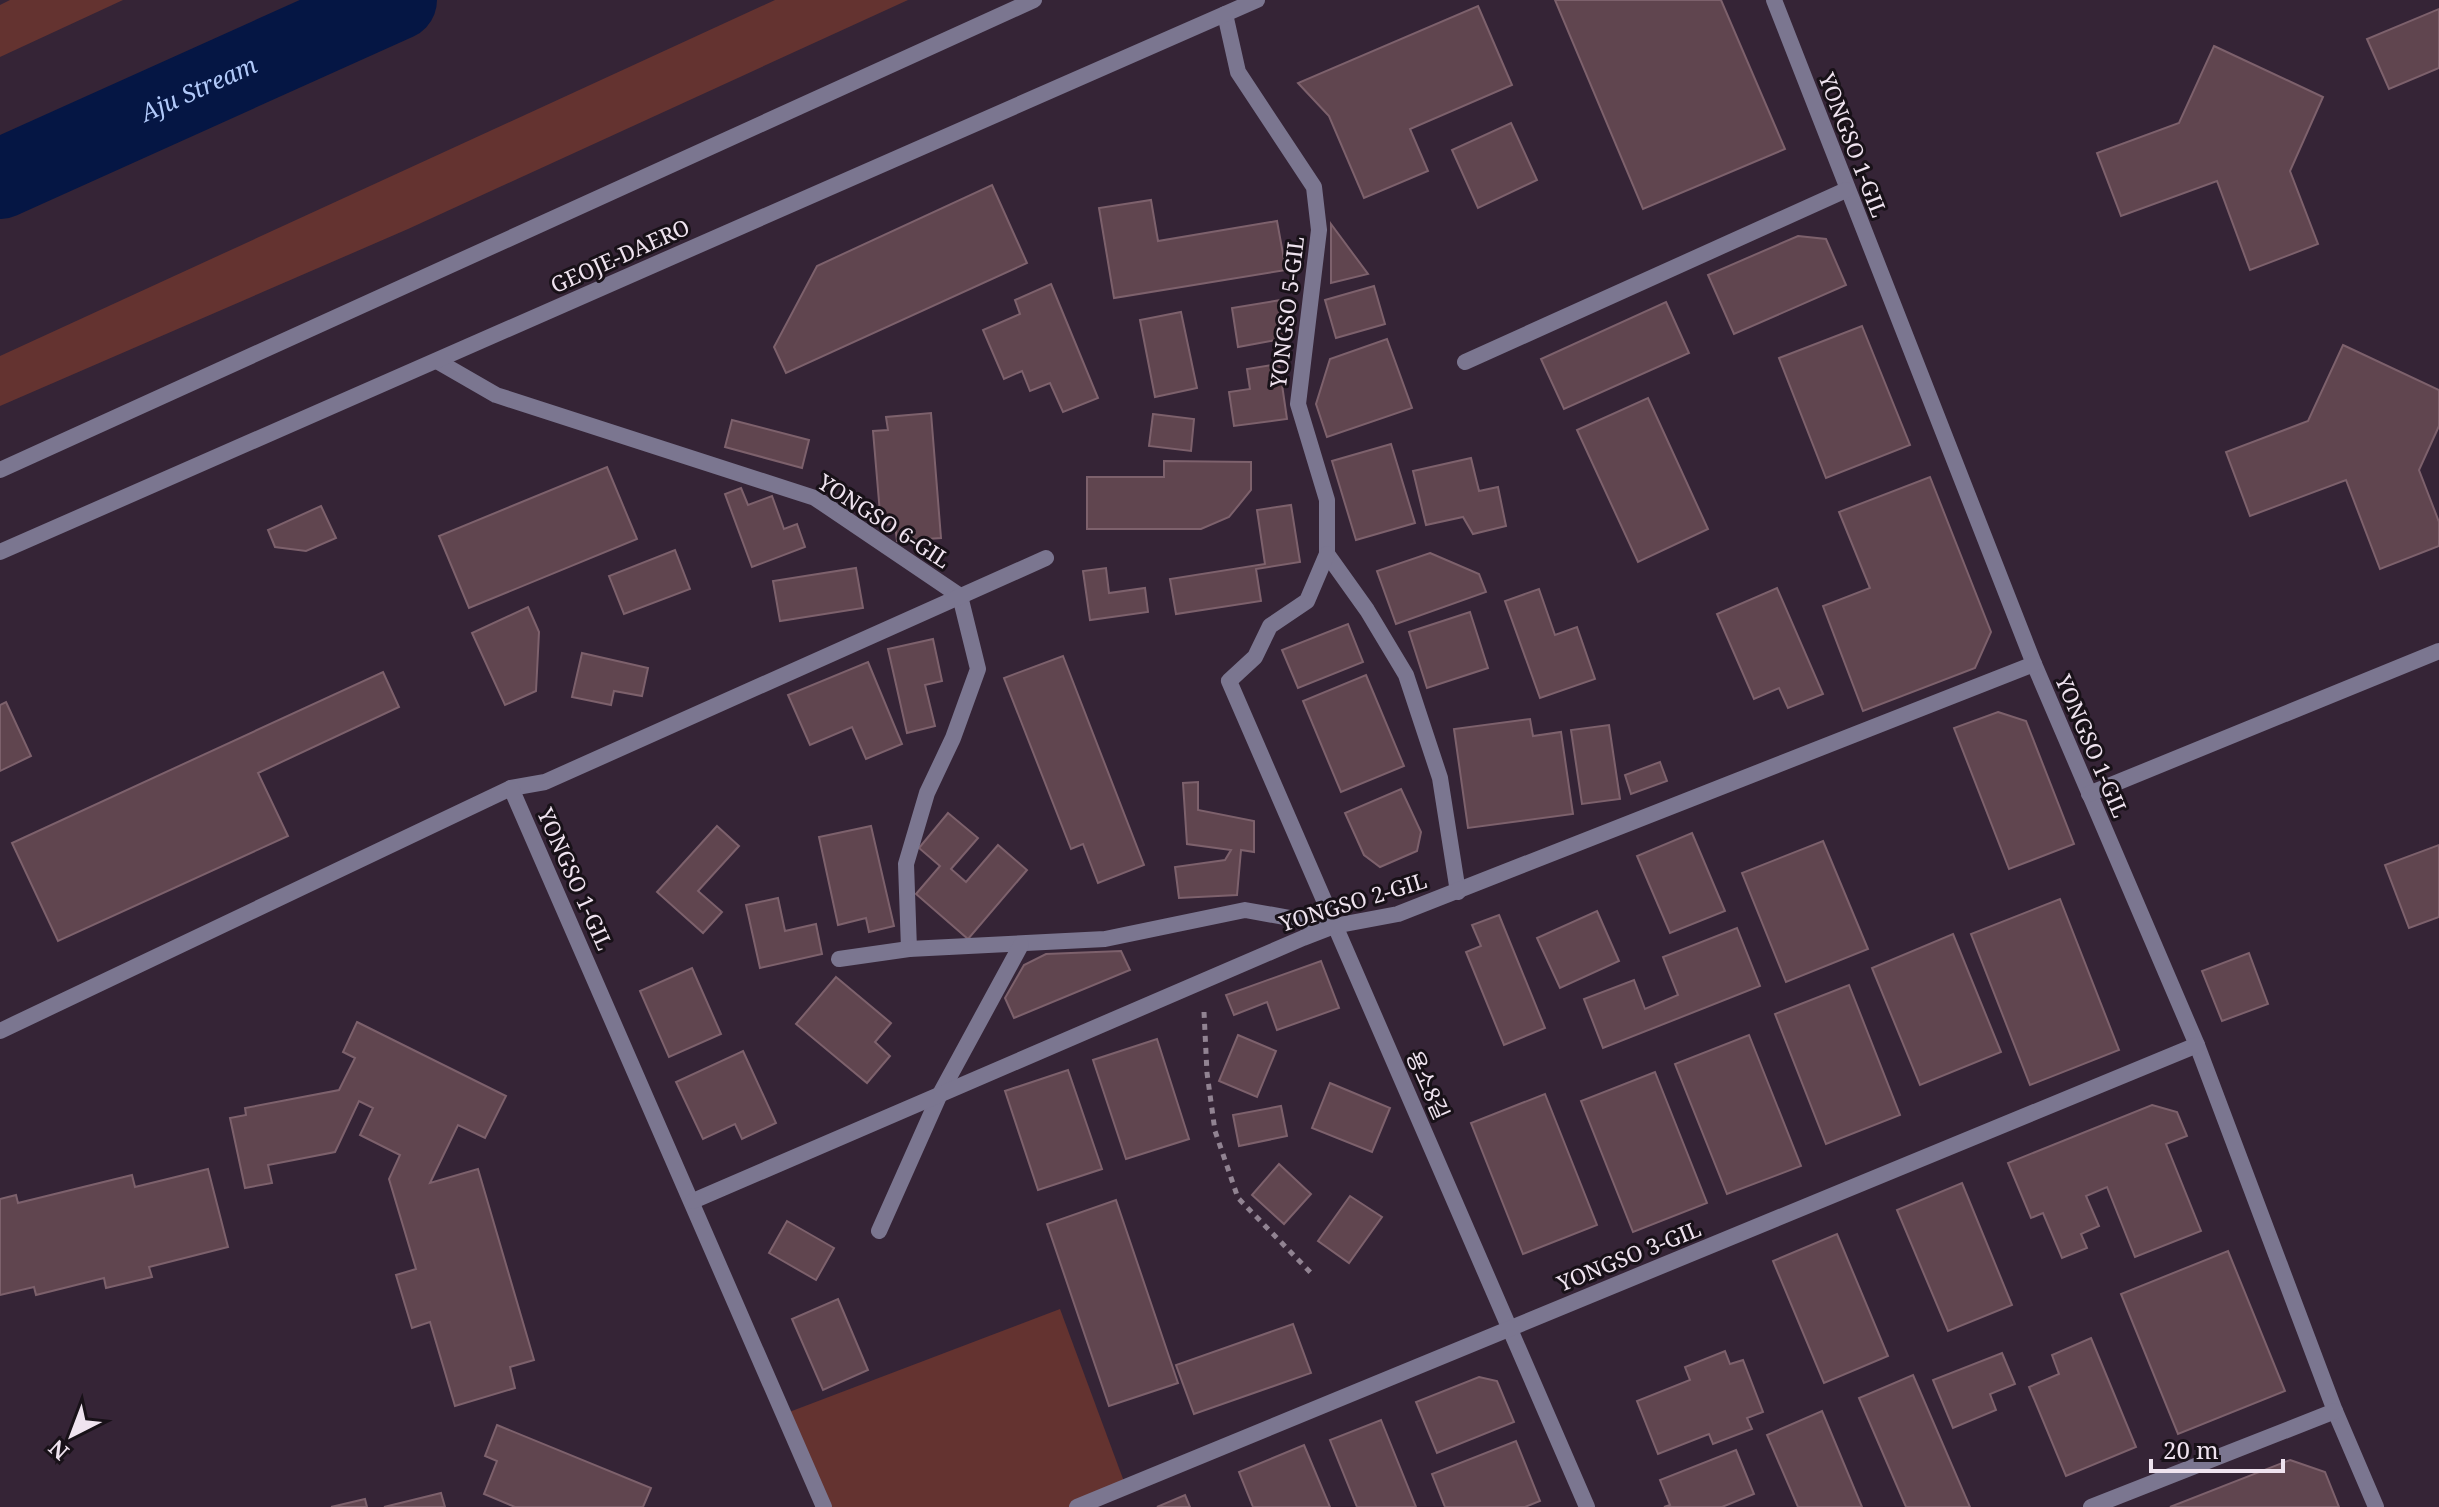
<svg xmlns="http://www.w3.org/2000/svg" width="2439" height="1507" font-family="'Noto Serif','Noto Sans KR',serif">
<rect width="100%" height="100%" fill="#352436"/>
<g fill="#643330">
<path d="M10,0H123L0,57V5Z"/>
<path d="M775,0H908L408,229L0,406V356Z"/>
<path d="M1060,1309L1126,1487L1077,1507H824L784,1414Z"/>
</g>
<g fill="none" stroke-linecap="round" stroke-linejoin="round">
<path stroke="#051644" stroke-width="80" id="s1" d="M0,179L397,0"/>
</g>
<g fill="#60454f" stroke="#7d616c" stroke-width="2">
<path d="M1555,0H1721L1785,149L1643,209Z"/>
<path d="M1478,6L1512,85L1410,129L1428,171L1364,198L1329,116L1298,83Z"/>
<path d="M2439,9V68L2389,89L2367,39Z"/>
<path d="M2214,46L2323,97L2290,171L2318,244L2250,270L2217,181L2121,216L2097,153L2179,123Z"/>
<path d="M1511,123L1537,180L1478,208L1452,150Z"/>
<path d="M992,185L1027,263L786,373L774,347L817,266Z"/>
<path d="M1151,200L1158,241L1277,221L1286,270L1114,298L1099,208Z"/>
<path d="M1331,224L1368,274L1331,283Z"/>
<path d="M1798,236L1826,239L1846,285L1734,334L1708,275Z"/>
<path d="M1051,284L1098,398L1063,412L1050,383L1030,391L1022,371L1004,379L983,330L1020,314L1015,300Z"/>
<path d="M1374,286L1385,324L1336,338L1325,300Z"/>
<path d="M1281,300L1287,338L1238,347L1232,308Z"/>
<path d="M1666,302L1689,353L1564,409L1541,359Z"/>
<path d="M1181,312L1197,388L1155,397L1140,320Z"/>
<path d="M1862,326L1910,445L1826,478L1779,358Z"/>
<path d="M1387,339L1412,408L1327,437L1316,404L1330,359Z"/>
<path d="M2343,345L2439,390V426L2419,470L2439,522V546L2380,569L2346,480L2250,516L2226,452L2308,421Z"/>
<path d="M1279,364L1287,419L1234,426L1229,392L1250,389L1247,369Z"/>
<path d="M1648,398L1708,529L1638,562L1577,430Z"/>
<path d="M931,413L941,538L897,541L895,524L881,525L873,431L888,430L886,417Z"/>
<path d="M1153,414L1194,419L1191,451L1149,446Z"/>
<path d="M732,420L809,440L802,468L725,447Z"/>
<path d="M1391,444L1415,523L1356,540L1332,461Z"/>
<path d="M1471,458L1479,491L1498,487L1506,526L1473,534L1463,517L1426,525L1413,471Z"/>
<path d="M1164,461L1251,462V490L1229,517L1201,529H1087V477H1164Z"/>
<path d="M607,467L637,539L469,608L439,536Z"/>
<path d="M1930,477L1991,632L1975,668L1863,711L1823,606L1870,588L1839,512Z"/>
<path d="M741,488L748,505L772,496L784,529L797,524L805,547L752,567L725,494Z"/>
<path d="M1291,505L1300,562L1256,569L1261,601L1176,614L1170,579L1265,564L1257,510Z"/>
<path d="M321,506L336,538L306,551L275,547L268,530Z"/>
<path d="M675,550L690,589L624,614L609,576Z"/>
<path d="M1430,553L1479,574L1486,592L1396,624L1377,571Z"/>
<path d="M856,568L863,608L780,621L773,581Z"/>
<path d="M1106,568L1109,593L1145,588L1148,612L1090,620L1083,571Z"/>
<path d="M1777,588L1823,694L1788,708L1779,688L1754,699L1717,614Z"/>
<path d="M1539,589L1555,635L1577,627L1595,679L1540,698L1505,601Z"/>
<path d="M528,607L539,632L536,691L505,705L472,633Z"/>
<path d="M1470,612L1488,668L1427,688L1409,632Z"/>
<path d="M1348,624L1363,662L1298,688L1282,650Z"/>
<path d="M933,639L942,681L925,685L935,726L907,733L888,649Z"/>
<path d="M582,653L648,668L642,696L614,691L611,705L572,697Z"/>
<path d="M1063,656L1144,865L1098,883L1083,844L1071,849L1004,678Z"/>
<path d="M868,662L902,744L866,759L852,727L810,745L788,695Z"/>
<path d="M383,672L399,707L258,773L288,836L58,941L12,843Z"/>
<path d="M1366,675L1404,766L1341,792L1303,701Z"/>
<path d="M6,702L31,756L0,771V705Z"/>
<path d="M1998,712L2026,721L2074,844L2009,869L1954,728Z"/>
<path d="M1530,719L1533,736L1561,732L1573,814L1468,828L1454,729Z"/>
<path d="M1609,725L1620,799L1582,804L1571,730Z"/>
<path d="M1660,762L1667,781L1631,794L1625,775Z"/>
<path d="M1198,782V810L1254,821V852L1241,850L1237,895L1179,898L1175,867L1225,860L1231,850L1187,844L1183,783Z"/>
<path d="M1401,789L1421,832L1417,851L1380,867L1364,855L1345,813Z"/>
<path d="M948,813L978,838L951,869L966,882L998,845L1027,870L968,939L916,894L940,866L919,848Z"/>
<path d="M717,826L739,846L698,891L722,912L703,933L657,892Z"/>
<path d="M871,826L894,926L869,932L866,918L838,925L819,837Z"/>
<path d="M1692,833L1725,911L1670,933L1637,856Z"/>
<path d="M1823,841L1868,949L1786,982L1742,873Z"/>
<path d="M2439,845V917L2409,928L2385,865Z"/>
<path d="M778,898L785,931L816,924L822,954L760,968L746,905Z"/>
<path d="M2060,899L2119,1050L2030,1085L1971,934Z"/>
<path d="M1597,911L1619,961L1560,988L1537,938Z"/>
<path d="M1499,915L1545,1028L1504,1045L1466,952L1481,946L1472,925Z"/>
<path d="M1737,928L1760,986L1603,1048L1584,999L1634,980L1645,1009L1678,995L1663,957Z"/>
<path d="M1953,934L2001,1052L1920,1085L1872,968Z"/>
<path d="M1121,951L1130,970L1014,1018L1005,998L1024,965L1046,954Z"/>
<path d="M2249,953L2268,1004L2222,1021L2202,971Z"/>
<path d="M1321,961L1339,1008L1277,1030L1267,1002L1234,1015L1226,995Z"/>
<path d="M692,968L721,1034L669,1057L640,991Z"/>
<path d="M836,977L891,1023L875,1042L890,1056L867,1083L796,1024Z"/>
<path d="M1849,985L1900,1115L1826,1144L1775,1014Z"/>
<path d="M357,1022L506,1096L485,1138L458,1125L430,1183L478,1169L534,1360L510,1367L515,1388L455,1406L430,1322L412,1328L396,1275L416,1269L389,1179L400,1155L360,1135L373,1108L359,1101L335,1152L268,1165L272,1183L245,1188L230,1118L246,1115L245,1108L339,1090L355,1058L343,1052Z"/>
<path d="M1238,1035L1276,1051L1257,1097L1219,1081Z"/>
<path d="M1749,1035L1801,1166L1727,1194L1675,1064Z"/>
<path d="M1157,1039L1189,1139L1126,1159L1093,1060Z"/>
<path d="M743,1051L776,1123L742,1139L735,1124L703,1139L676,1082Z"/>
<path d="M1068,1070L1102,1169L1038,1190L1005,1091Z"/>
<path d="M1655,1072L1707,1203L1633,1232L1581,1101Z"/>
<path d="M1330,1083L1390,1108L1372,1152L1312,1128Z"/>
<path d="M1545,1094L1597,1225L1523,1254L1471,1123Z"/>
<path d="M2152,1105L2177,1112L2187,1136L2166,1144L2201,1231L2135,1257L2107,1187L2086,1196L2099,1226L2081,1234L2087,1248L2062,1258L2043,1213L2031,1218L2008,1163Z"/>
<path d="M1281,1106L1287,1136L1239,1146L1233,1115Z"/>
<path d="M1279,1164L1311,1194L1284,1224L1252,1195Z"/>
<path d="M208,1169L228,1247L149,1267L152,1277L106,1288L104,1278L36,1295L34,1287L0,1295V1199L16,1195L18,1203L132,1175L135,1187Z"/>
<path d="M1962,1183L2012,1305L1948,1331L1897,1210Z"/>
<path d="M1350,1196L1382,1217L1349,1263L1318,1241Z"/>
<path d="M1116,1200L1178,1383L1109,1406L1047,1224Z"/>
<path d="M787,1221L834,1248L816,1280L769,1253Z"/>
<path d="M1837,1234L1888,1356L1824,1383L1773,1261Z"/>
<path d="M2228,1251L2285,1391L2178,1434L2121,1294Z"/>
<path d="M838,1299L868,1370L823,1390L792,1319Z"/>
<path d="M1293,1324L1311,1373L1194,1414L1176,1365Z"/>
<path d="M2091,1338L2136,1447L2066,1476L2029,1387L2059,1374L2052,1355Z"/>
<path d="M1725,1351L1730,1364L1743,1360L1763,1412L1747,1418L1752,1429L1713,1444L1709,1434L1658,1454L1637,1401L1690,1380L1685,1367Z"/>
<path d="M2002,1353L2015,1384L1990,1394L1996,1410L1953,1428L1933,1380Z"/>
<path d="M1913,1375L1970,1507H1906L1859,1398Z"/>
<path d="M1479,1377L1497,1381L1514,1422L1437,1453L1416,1402Z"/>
<path d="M1822,1411L1862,1507H1798L1767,1435Z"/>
<path d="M1381,1420L1416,1507H1357L1330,1440Z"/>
<path d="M497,1425L651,1488L643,1507H515L484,1494L497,1461L485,1456Z"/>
<path d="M1516,1441L1540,1501L1525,1507H1445L1432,1474Z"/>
<path d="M1304,1445L1330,1507H1253L1239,1472Z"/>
<path d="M1736,1450L1754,1494L1722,1507H1664L1670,1505L1660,1480Z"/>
<path d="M2290,1460L2325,1472L2339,1507H2170Z"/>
<path d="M441,1493L445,1507H384Z"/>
<path d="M1185,1495L1190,1507H1157Z"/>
<path d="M365,1499L367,1507H331Z"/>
</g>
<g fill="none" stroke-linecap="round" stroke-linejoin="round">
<path stroke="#918392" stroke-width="5" stroke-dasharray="6 6" stroke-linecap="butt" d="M1204,1012L1207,1073L1215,1131L1238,1198L1311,1273"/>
<g stroke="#7b7690" stroke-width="16">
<path d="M437,361L496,395L815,498L960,596L978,669L953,738L927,793L906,864L909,949"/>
<path d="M839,959L909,949L1105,939L1245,910L1334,926"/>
<path d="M879,1231L940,1094L1021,945"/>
</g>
<g stroke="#7b7690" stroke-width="16">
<path d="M1774,0L2034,664L2197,1045L2335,1411L2376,1507"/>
<path d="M1225,14L1238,72L1314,187L1319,230L1298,404L1327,500V554L1367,610L1406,675L1440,778L1458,892"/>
<path d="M1465,362L1846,190"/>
<path d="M1327,554L1307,601L1270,626L1255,657L1229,681L1587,1507"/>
<path d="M511,788L545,782L1046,558"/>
<path d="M2089,794L2439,651"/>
<path d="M0,1031L511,788L824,1507"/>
<path d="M693,1201L1303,938L1334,926L1398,914L2034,664"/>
<path d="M1077,1507L2197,1045"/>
<path d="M2091,1507L2335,1411"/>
</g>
<g stroke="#7b7690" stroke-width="16">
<path d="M0,470L1034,0"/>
<path d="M0,552L1257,0"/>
</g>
</g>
<g text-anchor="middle" stroke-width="6" stroke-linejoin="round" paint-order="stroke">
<g font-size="22" fill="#efe3ef" stroke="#181118">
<text transform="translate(1853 145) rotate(69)" y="8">YONGSO 1-GIL</text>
<text transform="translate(620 256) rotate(-24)" y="8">GEOJE-DAERO</text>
<text transform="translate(1287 312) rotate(-83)" y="8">YONGSO 5-GIL</text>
<text transform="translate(884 521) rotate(33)" y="8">YONGSO 6-GIL</text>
<text transform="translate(2092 746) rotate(67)" y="8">YONGSO 1-GIL</text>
<text transform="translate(575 879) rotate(66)" y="8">YONGSO 1-GIL</text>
<text transform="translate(1353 902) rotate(-17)" y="8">YONGSO 2-GIL</text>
<text transform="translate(1428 1085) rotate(66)" y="8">용소8길</text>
<text transform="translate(1629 1256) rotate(-22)" y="8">YONGSO 3-GIL</text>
</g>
<g font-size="24" font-style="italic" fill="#b1c9f9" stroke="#181118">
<text dy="8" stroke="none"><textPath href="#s1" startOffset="218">Aju Stream</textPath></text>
</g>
</g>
<g transform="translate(72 1435) rotate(222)" stroke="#181118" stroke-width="6" paint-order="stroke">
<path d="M0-6L14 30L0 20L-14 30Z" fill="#efe3ef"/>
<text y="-12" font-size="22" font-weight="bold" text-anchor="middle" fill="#efe3ef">N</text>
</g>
<path d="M2151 1459v12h132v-12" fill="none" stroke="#efe3ef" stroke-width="4"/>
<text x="2163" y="1459" font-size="24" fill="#efe3ef" stroke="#181118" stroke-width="6" paint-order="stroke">20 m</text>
</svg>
